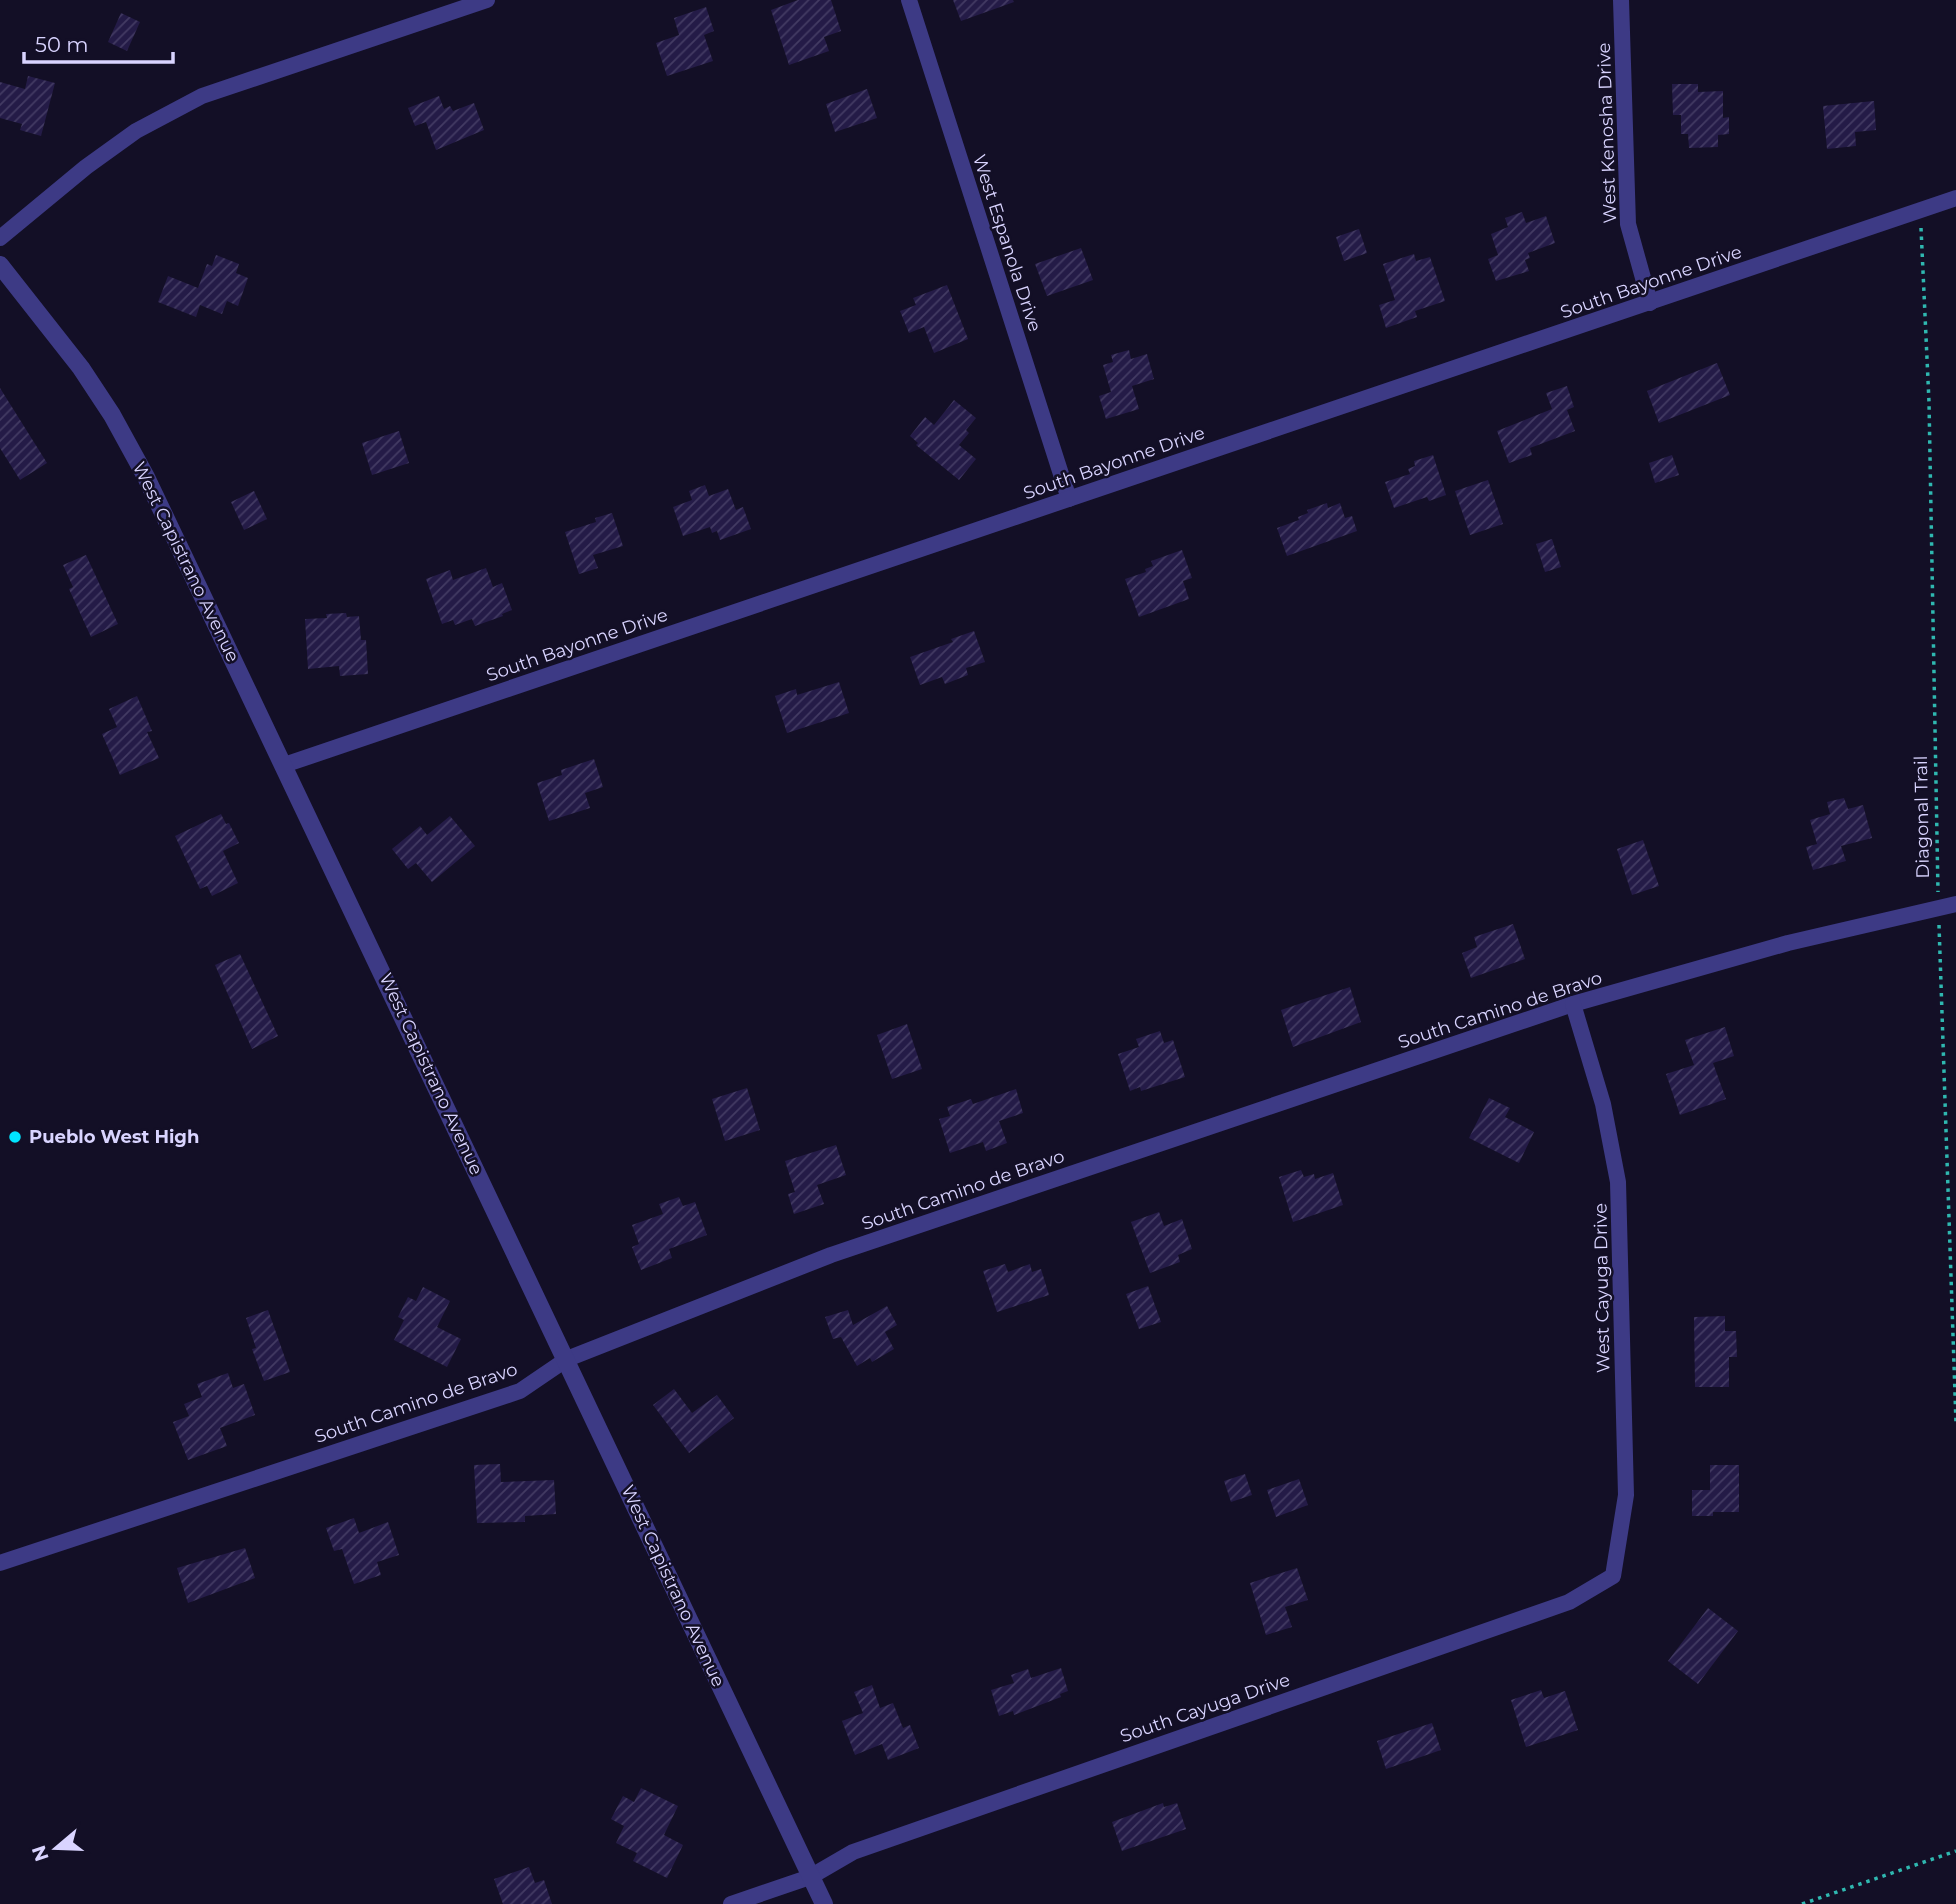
<svg xmlns="http://www.w3.org/2000/svg" width="1956" height="1904" font-family="Montserrat,sans-serif">
<defs>
<pattern id="building-hatch" width="6" height="6" patternUnits="userSpaceOnUse" patternTransform="scale(1.75)"><rect width="6" height="6" fill="#241b47"/><path d="M-1 1l2-2M0 6l6-6M5 7l2-2" fill="none" stroke="#433b63"/></pattern>
</defs>
<rect width="100%" height="100%" fill="#130f26"/>
<g fill="url(#building-hatch)">
<path d="M798,0H831L841,31L824,37L829,51L789,65L771,10Z"/>
<path d="M953,0H1013L1014,2L961,21Z"/>
<path d="M706,7L714,31L704,35L713,61L667,76L656,43L679,35L674,18Z"/>
<path d="M121,13L140,22L127,51L108,42Z"/>
<path d="M28,76L55,83L41,136L20,130L22,124L0,118V82L25,89Z"/>
<path d="M1672,84H1698V92L1723,91V118L1729,117V134L1718,135V147L1689,148L1688,134H1681V115H1673Z"/>
<path d="M867,89L877,118L835,132L826,104Z"/>
<path d="M439,96L444,109L450,106L453,111L474,103L484,130L436,150L426,122L415,126L408,108Z"/>
<path d="M1874,101L1876,130L1855,132L1856,146L1827,149L1823,106Z"/>
<path d="M1522,212L1526,223L1546,216L1555,243L1528,253L1530,258L1525,260L1529,271L1496,281L1488,259L1498,255L1491,234L1508,227L1505,218Z"/>
<path d="M1359,229L1367,253L1344,261L1336,237Z"/>
<path d="M1081,248L1093,280L1047,296L1035,264Z"/>
<path d="M1414,254L1416,261L1430,257L1445,301L1415,311L1417,317L1386,328L1379,305L1395,300L1383,264Z"/>
<path d="M216,255L239,264L236,273L248,278L238,306L227,301L222,314L200,305L196,317L158,302L168,276L198,288L207,264L212,266Z"/>
<path d="M947,285L968,339L934,353L924,327L909,333L900,311L916,305L913,298Z"/>
<path d="M1129,350L1131,359L1147,354L1154,379L1132,386L1139,409L1106,419L1099,396L1111,392L1103,365L1113,362L1111,355Z"/>
<path d="M1717,363L1730,395L1659,423L1647,391Z"/>
<path d="M1567,386L1574,407L1567,410L1575,431L1530,448L1532,455L1509,463L1497,431L1552,409L1546,393Z"/>
<path d="M0,388L47,463L20,480L0,448Z"/>
<path d="M954,400L976,418L966,430L969,433L959,445L976,459L959,480L916,445L918,443L910,436L925,417L934,425Z"/>
<path d="M399,431L409,463L372,475L362,443Z"/>
<path d="M1433,455L1446,495L1429,501L1427,497L1394,508L1385,482L1410,474L1408,469L1415,466L1414,461Z"/>
<path d="M1672,455L1679,475L1655,483L1649,463Z"/>
<path d="M1488,480L1503,524L1470,535L1455,491Z"/>
<path d="M705,485L709,496L728,489L736,510L743,507L751,529L720,540L717,531L712,533L710,527L683,536L673,507L692,500L689,491Z"/>
<path d="M254,491L267,519L244,530L231,502Z"/>
<path d="M1327,503L1328,508L1340,503L1345,518L1352,516L1357,531L1287,556L1277,528L1299,520L1298,517L1308,513L1307,510Z"/>
<path d="M612,513L623,546L593,555L598,568L579,574L565,532L596,522L595,518Z"/>
<path d="M1552,539L1561,567L1545,572L1536,544Z"/>
<path d="M1182,550L1192,578L1183,581L1189,599L1139,617L1125,579L1146,572L1145,569L1153,566L1151,561Z"/>
<path d="M86,555L118,624L91,637L69,589L73,587L63,565Z"/>
<path d="M486,568L493,587L502,583L512,610L502,614L503,616L475,626L472,619L455,625L453,620L442,624L426,579L450,570L453,580Z"/>
<path d="M346,613L347,617L359,616L361,640H366L368,674L340,676L339,666L308,669L305,619L327,618L326,614Z"/>
<path d="M974,631L985,662L966,668L968,675L945,684L942,677L920,685L910,657L953,642L951,639Z"/>
<path d="M839,682L849,713L787,733L775,696L796,689L797,695Z"/>
<path d="M137,696L152,731L147,732L159,758L120,775L102,734L117,727L109,709Z"/>
<path d="M594,759L603,787L585,793L590,808L549,821L537,783L562,775L561,770Z"/>
<path d="M1844,798L1848,809L1863,805L1872,838L1841,846L1846,861L1813,870L1806,847L1817,844L1810,820L1830,814L1827,802Z"/>
<path d="M221,814L226,824L229,823L239,843L223,851L238,883L212,896L207,886L200,889L175,836Z"/>
<path d="M450,816L475,846L432,882L416,863L408,869L392,849L420,826L427,835Z"/>
<path d="M1643,840L1659,886L1632,895L1617,849Z"/>
<path d="M1513,924L1525,959L1471,978L1462,953L1477,947L1474,937Z"/>
<path d="M240,954L278,1036L252,1049L215,965Z"/>
<path d="M1350,987L1361,1022L1293,1047L1281,1010Z"/>
<path d="M907,1024L922,1069L892,1079L877,1035Z"/>
<path d="M1725,1027L1734,1056L1713,1063L1726,1099L1680,1115L1666,1074L1694,1065L1685,1040Z"/>
<path d="M1160,1031L1164,1043L1173,1040L1185,1077L1141,1091L1140,1087L1130,1091L1118,1054L1139,1047L1136,1039Z"/>
<path d="M747,1088L760,1130L725,1141L712,1099Z"/>
<path d="M1016,1089L1023,1113L999,1121L1007,1143L986,1151L983,1142L950,1153L939,1119L950,1116L947,1107L971,1099L973,1104Z"/>
<path d="M1489,1098L1510,1108L1505,1117L1534,1132L1519,1163L1469,1138Z"/>
<path d="M836,1145L846,1175L817,1185L824,1204L794,1214L788,1194L795,1192L785,1161Z"/>
<path d="M1301,1170L1304,1177L1314,1174L1315,1179L1333,1173L1343,1205L1293,1222L1279,1177Z"/>
<path d="M679,1197L683,1206L695,1202L707,1235L669,1249L672,1258L641,1270L632,1247L639,1244L632,1225L663,1214L659,1204Z"/>
<path d="M1159,1212L1164,1226L1182,1219L1192,1249L1178,1255L1180,1262L1150,1273L1131,1222Z"/>
<path d="M1005,1264L1008,1272L1030,1264L1032,1272L1041,1269L1049,1295L997,1312L983,1271Z"/>
<path d="M1148,1286L1161,1322L1139,1329L1126,1294Z"/>
<path d="M423,1287L450,1301L437,1327L461,1339L447,1367L394,1340L404,1320L398,1317L408,1297L416,1301Z"/>
<path d="M887,1306L897,1325L885,1332L894,1349L872,1362L870,1358L857,1366L841,1337L833,1339L825,1317L848,1310L853,1325Z"/>
<path d="M268,1310L290,1372L264,1381L252,1349L256,1348L246,1318Z"/>
<path d="M1725,1316V1331H1736L1737,1357H1729V1387H1695L1694,1317Z"/>
<path d="M228,1373L233,1388L244,1384L255,1415L220,1428L227,1446L188,1460L173,1422L189,1416L184,1404L202,1397L197,1384Z"/>
<path d="M674,1389L692,1413L717,1395L734,1418L689,1453L653,1405Z"/>
<path d="M500,1464L501,1482L554,1480L556,1514L525,1516V1522L477,1523L474,1465Z"/>
<path d="M1710,1465H1739V1512H1713V1516H1692V1490H1710Z"/>
<path d="M1245,1474L1252,1495L1231,1502L1224,1481Z"/>
<path d="M1299,1479L1308,1505L1276,1517L1267,1490Z"/>
<path d="M354,1518L359,1533L388,1522L399,1555L377,1562L381,1575L354,1584L342,1549L334,1551L326,1528Z"/>
<path d="M245,1548L255,1578L188,1603L177,1568Z"/>
<path d="M1297,1568L1308,1600L1285,1607L1292,1627L1266,1635L1250,1583Z"/>
<path d="M1708,1608L1738,1631L1698,1684L1668,1661Z"/>
<path d="M1061,1668L1068,1691L1060,1694L1061,1697L1014,1715L1013,1711L999,1716L991,1690L1014,1683L1011,1675L1028,1669L1031,1678Z"/>
<path d="M872,1685L880,1708L893,1703L903,1728L910,1725L919,1748L888,1760L882,1744L855,1755L842,1721L863,1713L854,1692Z"/>
<path d="M1541,1690L1544,1698L1565,1691L1578,1730L1526,1747L1511,1700Z"/>
<path d="M1432,1723L1441,1750L1386,1769L1377,1741Z"/>
<path d="M641,1788L678,1806L664,1835L683,1845L667,1878L633,1861L637,1853L616,1843L624,1826L611,1819L623,1796L634,1802Z"/>
<path d="M1163,1803L1164,1807L1177,1803L1186,1829L1122,1851L1112,1822Z"/>
<path d="M529,1867L535,1883L544,1880L552,1904H503L494,1879Z"/>
</g>
<g fill="none" stroke-linecap="round" stroke-linejoin="round">
<g stroke="#2fb8b0" stroke-width="3.5" stroke-dasharray="3.5 5" stroke-linecap="butt">
<path d="M1921,228L1929,402L1938,892"/>
<path d="M1939,925L1956,1423"/>
<path d="M1802,1904L1956,1851"/>
</g>
<g stroke="#3d3a85" stroke-width="16">
<path d="M909,0L1069,499"/>
<path d="M1621,0L1628,224L1650,303"/>
<path d="M0,238L86,167L136,131L202,96L487,0"/>
<path d="M284,765L1956,198"/>
<path d="M0,1563L520,1391L567,1359L831,1255L1573,1004L1788,943L1956,904"/>
<path d="M731,1904L810,1877L853,1852L1569,1602L1613,1576L1626,1495L1618,1182L1603,1104L1573,1004"/>
</g>
<path stroke="#3d3a85" stroke-width="18" d="M0,265L81,368L112,415L146,477L824,1904"/>
</g>
<circle fill="#00e5ff" stroke="#130f26" stroke-width="2.5" cx="15" cy="1137" r="7"/>
<g text-anchor="middle" stroke-width="5" stroke-linejoin="round" paint-order="stroke">
<g font-size="18" fill="#d9d4ff" stroke="#130f26">
<text transform="translate(1607 133) rotate(-92)" y="6">West Kenosha Drive</text>
<text transform="translate(1007 243) rotate(72)" y="6">West Espanola Drive</text>
<text transform="translate(1651 282) rotate(-19)" y="6">South Bayonne Drive</text>
<text transform="translate(1114 463) rotate(-19)" y="6">South Bayonne Drive</text>
<text transform="translate(186 562) rotate(64)" y="6">West Capistrano Avenue</text>
<text transform="translate(577 645) rotate(-19)" y="6">South Bayonne Drive</text>
<text transform="translate(1922 817) rotate(-91)" y="6">Diagonal Trail</text>
<text transform="translate(1500 1010) rotate(-18)" y="6">South Camino de Bravo</text>
<text transform="translate(431 1074) rotate(65)" y="6">West Capistrano Avenue</text>
<text transform="translate(963 1190) rotate(-19)" y="6">South Camino de Bravo</text>
<text transform="translate(1602 1288) rotate(-91)" y="6">West Cayuga Drive</text>
<text transform="translate(416 1403) rotate(-19)" y="6">South Camino de Bravo</text>
<text transform="translate(673 1586) rotate(65)" y="6">West Capistrano Avenue</text>
<text transform="translate(1205 1708) rotate(-19)" y="6">South Cayuga Drive</text>
</g>
<g font-size="18" font-weight="bold" fill="#d9d4ff" stroke="#130f26" text-anchor="start">
<text x="29" y="1143">Pueblo West High</text>
</g>
</g>
<g transform="translate(56 1848) rotate(251)" stroke="#130f26" stroke-width="5" paint-order="stroke">
<path d="M0-5L12 26L0 18L-12 26Z" fill="#d9d4ff"/>
<text y="-10" font-size="19" font-weight="bold" text-anchor="middle" fill="#d9d4ff">N</text>
</g>
<path d="M24 52v10h149v-10" fill="none" stroke="#d9d4ff" stroke-width="3.5"/>
<text x="35" y="52" font-size="21" fill="#d9d4ff" stroke="#130f26" stroke-width="5" paint-order="stroke">50 m</text>
</svg>
